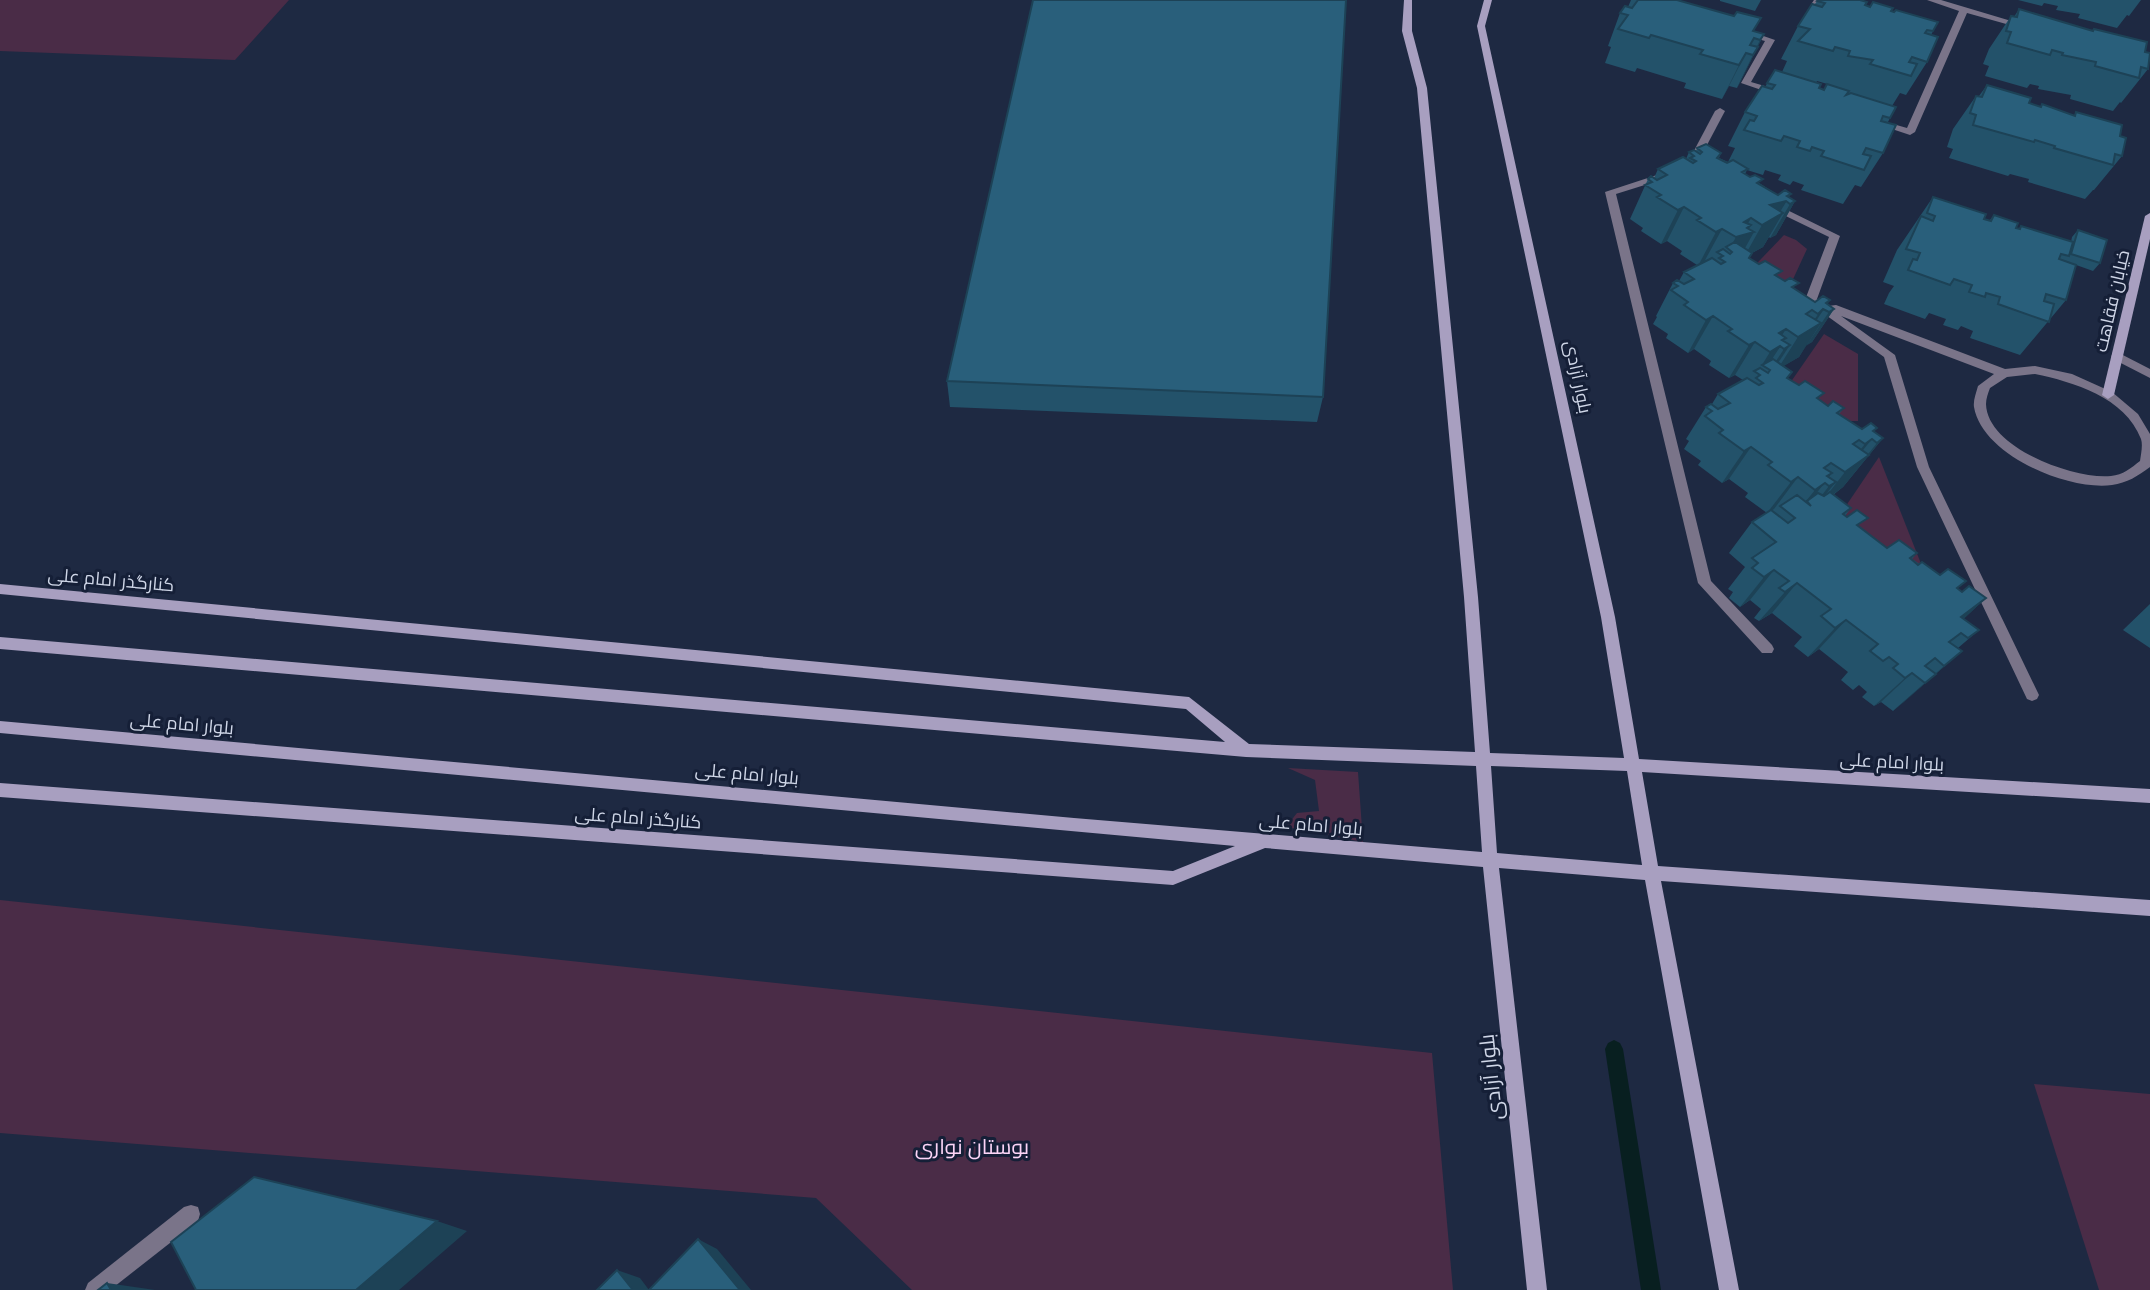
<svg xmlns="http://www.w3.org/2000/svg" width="2150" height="1290" font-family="Figtree,Cairo,sans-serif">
<rect width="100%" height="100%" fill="#1e2942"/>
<g fill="#4a2c47">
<path d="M0,0H289L235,60L0,51Z"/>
<path d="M1784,235L1796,240L1807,249L1782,303L1738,283Z"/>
<path d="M1824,334L1858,354V421H1818L1779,399Z"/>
<path d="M1879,457L1929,584L1831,528Z"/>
<path d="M1288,768L1358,772L1363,842L1286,827L1297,813L1319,811L1315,780Z"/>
<path d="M0,900L1432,1053L1453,1290H912L816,1198L0,1133Z"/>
<path d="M2034,1084L2150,1094V1290H2099Z"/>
</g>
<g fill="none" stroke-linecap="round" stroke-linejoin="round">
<path fill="#081f20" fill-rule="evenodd" d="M1614,1040L1620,1043L1623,1049L1661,1290H1641L1605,1049L1608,1043Z"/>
<g fill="#7a7489" fill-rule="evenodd">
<path d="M1814,0H1822L1816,6L1812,3Z"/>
<path d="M1927,0H1941L2028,26L2024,29L1967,13L1915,132L1910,135L1874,123L1879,120L1907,128L1959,11Z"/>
<path d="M1746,30L1775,40L1751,82L1782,91V95H1776L1741,83L1765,41L1743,35L1741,33Z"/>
<path d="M1720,108L1725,111L1698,162L1689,164L1688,162L1715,111Z"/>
<path d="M1663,173L1667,174V178L1616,194L1711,581L1772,645L1774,649L1772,653H1762L1698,583L1605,192Z"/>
<path d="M1771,202L1840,236L1817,299L1828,306L1836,305L2005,369L2035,366L2072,374L2112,392L2138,414L2150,434V467C2138,476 2127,483 2112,485C2068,491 1982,455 1974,407C1973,401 1976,393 1978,386L1994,374L1841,316L1895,355L1929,467L2039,695L2037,699L2032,701L2027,699L1917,467L1884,357L1805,300L1829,237L1767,207V203ZM2035,374C2073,382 2125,397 2141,439C2143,445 2141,454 2140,461C2131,468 2123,475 2111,476C2075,480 1987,448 1986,404C1986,399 1988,393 1990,388L2007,377Z"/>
<path d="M2117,352L2150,369V378L2113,359L2111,356Z"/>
<path d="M191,1205L198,1207L200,1214L198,1221L110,1290H85L88,1283L184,1207Z"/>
</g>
<g fill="#a89fc0" fill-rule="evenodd">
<path d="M1404,0H1412V31L1427,88L1478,597L1490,753L1624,758L1601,617L1477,26L1484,0H1492L1485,26L1615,617L1639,759L2150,789V803L1642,772L1658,866L2150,900V916L1661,881L1739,1290H1719L1645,880L1499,868L1547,1290H1527L1483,867L1265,848L1173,885L0,797V783L1173,871L1235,846L0,733V721L1074,818L1482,852L1476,766L1246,757L0,649V637L1225,742L1186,709L0,594V584L1189,697L1249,744L1475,752L1464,597L1417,88L1402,31ZM1491,766L1627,771L1642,865L1497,853Z"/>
<path d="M2150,213V239L2114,395L2108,399L2102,395L2145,216Z"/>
</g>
</g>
<g fill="#23526a" fill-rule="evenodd">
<path d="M1631,0H1677L1754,31L1764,34L1737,88L1729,86L1722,99L1684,88L1686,83L1637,68L1635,72L1605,63L1611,47L1608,46L1620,13L1628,7Z"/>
<path d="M1720,0H1761L1755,11L1720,1Z"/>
<path d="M1818,0L1865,5L1938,22L1931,35L1927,62L1906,95L1900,93L1892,106L1890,118L1888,122L1883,153L1861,187L1855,185L1843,204L1801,190L1804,185L1793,181L1790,185L1778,180L1781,175L1765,170L1763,175L1747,170L1745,174L1778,195L1789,198L1795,201L1776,235L1770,238L1769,237L1763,247L1752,253L1749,258L1815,302L1830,300L1827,304L1834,309L1812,342L1806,345L1799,357L1783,366L1788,378L1828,406L1844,408L1839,414L1862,429L1874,432L1883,438L1843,487L1833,495L1851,508L1845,516L1887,548L1917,553L1912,559L1962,592L1986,598L1963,619L1979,630L1958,648L1962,651L1893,711L1881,702L1874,706L1862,697L1867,692L1859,685L1853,690L1841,680L1848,672L1819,649L1808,657L1794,646L1802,637L1772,613L1759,621L1754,618L1761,609L1750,600L1740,607L1729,598L1733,592L1728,589L1745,567L1729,553L1752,522L1767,513L1745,497L1748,493L1729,479L1722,483L1698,465L1701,461L1684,449L1689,441L1686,439L1706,407L1712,404L1718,394L1743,380L1735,375L1729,378L1709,365L1711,361L1694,349L1688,353L1666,338L1668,334L1653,324L1657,317L1656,316L1673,283L1679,281L1684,272L1697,265L1680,254L1682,251L1667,241L1661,244L1641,231L1643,228L1630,219L1648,179L1654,178L1658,169L1686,159L1689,152L1696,151L1697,148L1721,153L1719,158L1728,162L1735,148L1728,146L1745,112L1765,87L1775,70L1782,72L1787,61L1781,59L1798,26ZM1817,81L1831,85L1824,90L1819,88L1816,83Z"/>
<path d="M2018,0H2141L2129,16L2127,15L2117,28L2078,18L2080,14L2056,10L2058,6L2044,3L2042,6Z"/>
<path d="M2019,9L2145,52L2148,69L2121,103L2120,102L2113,111L2070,99L2071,95L2038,89L2039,86L2030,84L2027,88L1985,76L1989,66L1983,64L1989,49L2011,16L2014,17Z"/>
<path d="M1987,85L2029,103L2040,107L2042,104L2074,116L2076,112L2120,136L2122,156L2094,190H2093L2085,199L2028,182L2029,179L2010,174L2008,176L1949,158L1953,149L1947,147L1953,129L1976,96H1979Z"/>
<path d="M1933,197L1984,219L1989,221L1994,215L2016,228L2019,229L2021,226L2071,242L2072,237L2078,230L2100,263L2093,271L2065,261L2066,300L2020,355L1970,338L1973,331L1961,326L1958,330L1943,325L1946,319L1929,313L1925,319L1884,304L1889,293L1894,286L1883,282L1897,250Z"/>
<path d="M947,381L1323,397L1317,422L950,407Z"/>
<path d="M2150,604V648L2123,630Z"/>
</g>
<g fill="#1d4256">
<path d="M1764,34L1741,81L1737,88L1760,40Z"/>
<path d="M1746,53L1729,86L1722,99L1739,65Z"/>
<path d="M1791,194L1777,217L1783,213L1763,247L1752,253L1733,287L1743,259L1762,225L1770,205Z"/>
<path d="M1795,201L1776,235L1770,238L1790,204Z"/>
<path d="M1684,207L1667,241L1661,244L1678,210Z"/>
<path d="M1751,218L1741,236L1747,228L1751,225L1745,235L1754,232L1735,266L1732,252L1729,250L1744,222Z"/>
<path d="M1722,229L1704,262L1698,266L1716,232Z"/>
<path d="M1830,300L1810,330L1821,323L1799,357L1777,370L1798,337L1805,333L1826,303Z"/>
<path d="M1834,309L1812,342L1806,346L1829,312Z"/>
<path d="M1713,316L1694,349L1688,353L1706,320Z"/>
<path d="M1786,329L1772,351L1786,338L1766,368L1762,365L1757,373L1770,352L1779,333Z"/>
<path d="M1755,342L1735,375L1729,378L1749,345Z"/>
<path d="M1790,345L1768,378L1762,382L1784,349Z"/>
<path d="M1883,438L1843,487L1820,504L1845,472L1864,459L1877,443Z"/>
<path d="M1872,439L1846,471H1843L1865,444Z"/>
<path d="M1751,447L1729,479L1722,483L1744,451Z"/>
<path d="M1832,473L1809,503L1807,501L1793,517L1815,490L1827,476Z"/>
<path d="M1798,477L1774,509L1767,513L1791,482Z"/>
<path d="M1836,482L1810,513L1804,518L1829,486Z"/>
<path d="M1774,570L1750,600L1740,607L1764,577Z"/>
<path d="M1797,583L1772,613L1759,621L1785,592Z"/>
<path d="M1986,598L1954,628L1961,617Z"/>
<path d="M1846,620L1819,649L1808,657L1835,628Z"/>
<path d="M1962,651L1904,702L1893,711L1944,666Z"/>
<path d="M1912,673L1881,702L1874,706L1905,678Z"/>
<path d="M437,1221L467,1231L399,1290H356Z"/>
<path d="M698,1239L717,1249L751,1290H740Z"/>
<path d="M617,1270L640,1278L649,1290H633Z"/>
<path d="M107,1283L155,1290H111Z"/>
</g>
<g fill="#295f7b" stroke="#1d4256" stroke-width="2">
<path d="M1033,0H1346L1323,397L947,381Z"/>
<path d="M1638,0H1677L1734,16L1737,12L1761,18L1753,31L1764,34L1760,40L1754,38L1750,45L1758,47L1753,55L1746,53L1739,65L1700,54L1703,50L1651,35L1649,38L1618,29L1628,15L1620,13L1625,6L1632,8Z"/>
<path d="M1818,0H1860L1867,2L1865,5L1870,7L1873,2L1893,8L1891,11L1894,12L1896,10L1938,22L1933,31L1927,30L1925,33L1938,37L1927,62L1912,57L1909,62L1917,64L1911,76L1870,64L1873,60L1848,56L1850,51L1835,47L1833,51L1798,41L1810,29L1798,26L1812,4L1822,7L1825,3L1817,1Z"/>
<path d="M2019,9L2093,31L2094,29L2147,42L2145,52L2150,53L2148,69L2141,67L2139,78L2095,66L2096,62L2062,55L2063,53L2052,50L2050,55L2007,43L2011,32L2006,31L2011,16L2017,17Z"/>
<path d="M1775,70L1821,84L1819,88L1824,90L1827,84L1849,91L1846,95L1851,93L1896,107L1890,118L1883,116L1881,121L1896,125L1883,153L1866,148L1863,154L1871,156L1864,170L1821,156L1824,151L1812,147L1810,151L1797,147L1800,141L1784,136L1781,141L1744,130L1750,120L1754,121L1757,116L1745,112L1762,86L1772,89L1775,85L1767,83Z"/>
<path d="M1987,85L2031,98L2029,103L2041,107L2042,104L2075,116L2076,112L2122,125L2120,136L2126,138L2122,156L2115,154L2113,165L2054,148L2055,146L2035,140L2034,142L1973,125L1976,115L1970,113L1976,96L1982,97Z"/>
<path d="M1706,144L1721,153L1717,158L1727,163L1733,160L1748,169L1742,172L1750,177L1755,175L1763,179L1757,183L1778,195L1785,190L1791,194L1787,196L1795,201L1790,204L1786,201L1770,205L1783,213L1762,225L1751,218L1744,222L1751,225L1747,228L1754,232L1736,237L1722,229L1716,232L1697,220L1701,218L1684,207L1678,210L1657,197L1661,195L1645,185L1652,182L1648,179L1651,176L1657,180L1667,175L1658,169L1683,157L1693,163L1696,161L1690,158L1694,156L1689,152L1694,150L1700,154L1702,152L1697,148Z"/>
<path d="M1933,197L1986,214L1984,219L1991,221L1994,215L2018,223L2016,228L2020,229L2021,226L2073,242L2069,256L2061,254L2059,259L2076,265L2066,300L2046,294L2044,301L2054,304L2049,322L1998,304L2000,297L1986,293L1985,297L1969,292L1972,285L1954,279L1950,285L1908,270L1913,259L1917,260L1920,253L1906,249L1921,216L1933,221L1935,216L1927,213Z"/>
<path d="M2078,230L2107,240L2100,263L2071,254Z"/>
<path d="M1735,242L1752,253L1749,258L1759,264L1765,261L1782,271L1775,275L1785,281L1790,278L1799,283L1792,287L1815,302L1823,296L1830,300L1826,303L1834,309L1829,312L1823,309L1818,314L1812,310L1806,314L1821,323L1798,337L1786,329L1779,333L1786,338L1782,340L1790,345L1784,349L1780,346L1770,352L1755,342L1749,345L1728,331L1732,329L1713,316L1706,320L1684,305L1688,302L1671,290L1678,286L1673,283L1677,280L1684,284L1694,279L1684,272L1712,258L1721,264L1725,262L1719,258L1723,256L1717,252L1723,249L1730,254L1732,252L1726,247Z"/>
<path d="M1773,359L1792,372L1787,378L1799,385L1805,381L1824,393L1817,398L1828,406L1833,401L1844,408L1837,413L1862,429L1871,423L1877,428L1873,431L1883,438L1877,443L1872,439L1865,444L1859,440L1853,444L1869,455L1845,472L1831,463L1824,468L1832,473L1827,476L1836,482L1829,486L1825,483L1815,490L1798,477L1791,482L1768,465L1772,462L1751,447L1744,451L1719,433L1723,430L1705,416L1712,411L1706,407L1711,404L1718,409L1730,403L1718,394L1747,378L1759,385L1763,383L1756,378L1760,375L1754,371L1760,368L1768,373L1770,370L1762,365Z"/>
<path d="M1830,492L1851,508L1843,514L1847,517L1857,510L1868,518L1857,525L1887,548L1899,540L1917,553L1910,558L1918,565L1922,562L1940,575L1948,569L1966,581L1957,588L1962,592L1969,586L1986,598L1961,617L1979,630L1968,638L1961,633L1949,642L1962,651L1944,666L1935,658L1925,666L1936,674L1925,683L1912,673L1905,678L1893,668L1898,664L1889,657L1883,661L1870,651L1878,644L1846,620L1835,628L1821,616L1831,609L1797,583L1785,592L1779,588L1789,581L1774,570L1764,577L1752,568L1758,563L1752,558L1776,542L1752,522L1771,510L1788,523L1795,518L1780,506L1797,495L1811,506L1807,501L1818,493L1824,496Z"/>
<path d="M254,1177L437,1221L356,1290H196L171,1242Z"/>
<path d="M698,1239L740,1290H649Z"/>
<path d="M617,1270L633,1290H597Z"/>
<path d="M107,1283L111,1290H98Z"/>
</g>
<g text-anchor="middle" stroke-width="6" stroke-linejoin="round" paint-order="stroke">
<g font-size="18" fill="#cfd6e7" stroke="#151f37">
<text transform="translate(2112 301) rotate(-77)" y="6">خیابان فقاهت</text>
<text transform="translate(1578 377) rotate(78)" y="6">بلوار آزادی</text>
<text transform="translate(111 580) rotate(5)" y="6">کنارگذر امام علی</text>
<text transform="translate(182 724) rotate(5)" y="6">بلوار امام علی</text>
<text transform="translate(1892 762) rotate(3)" y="6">بلوار امام علی</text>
<text transform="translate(747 774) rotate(5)" y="6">بلوار امام علی</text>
<text transform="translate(638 818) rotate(4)" y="6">کنارگذر امام علی</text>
<text transform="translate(1311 825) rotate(5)" y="6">بلوار امام علی</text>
</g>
<g font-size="21" fill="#cfd6e7" stroke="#151f37">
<text transform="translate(1491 1077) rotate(-96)" y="7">بلوار آزادی</text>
</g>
<g font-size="21" fill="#fbd4f6" stroke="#151f37">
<text x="972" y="1154">بوستان نواری</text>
</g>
</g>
</svg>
